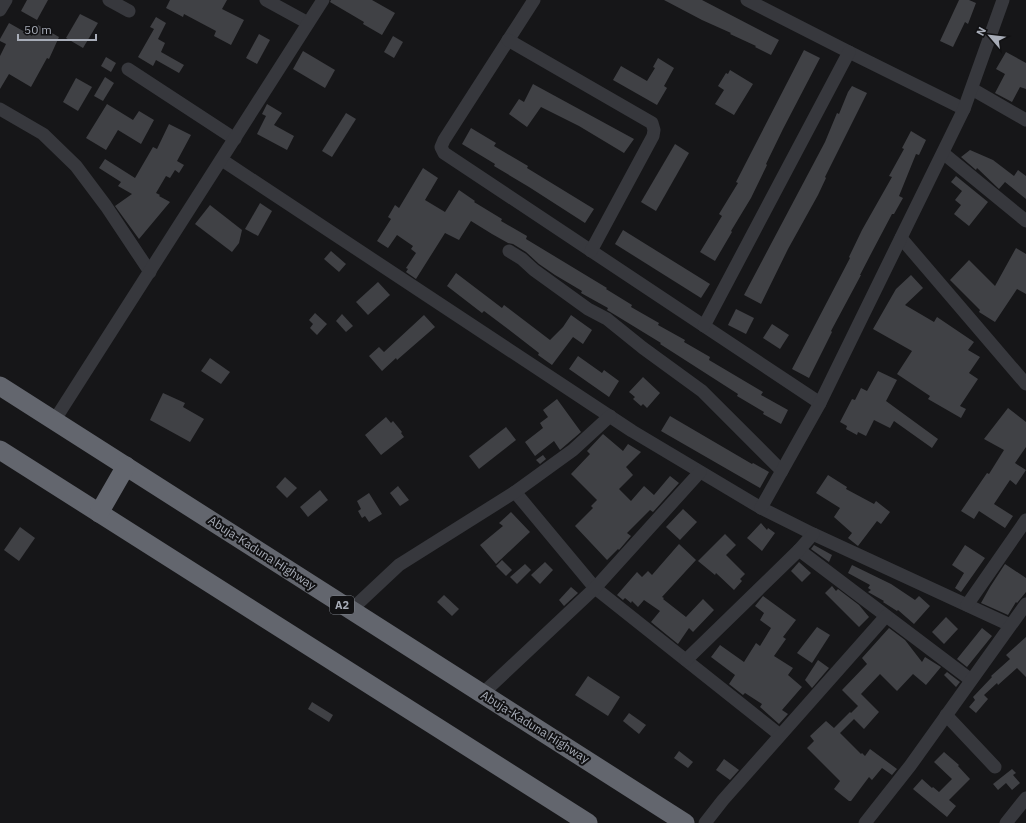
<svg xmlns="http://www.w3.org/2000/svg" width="1026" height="823" font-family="'IBM Plex Sans',sans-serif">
<rect width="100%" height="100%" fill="#161618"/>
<g fill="#404145">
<path d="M27,0H48L37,20L21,11Z"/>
<path d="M170,0H227L222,9L244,20L231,45L214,36L216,31L184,14L183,17L166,8Z"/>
<path d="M331,0H372L395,13L382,35L363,24L364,22L330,2Z"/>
<path d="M664,0H702L779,40L771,55L755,47L756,46L730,34L731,33L702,20Z"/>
<path d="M959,0H969L976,3L968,24L965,22L953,47L940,41Z"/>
<path d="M80,14L98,23L83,48L66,38Z"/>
<path d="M156,17L166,23L158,39L165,43L161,52L184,65L179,73L156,60L153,66L138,57L154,29L150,27Z"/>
<path d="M9,23L32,36L38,25L59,37L49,59L47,58L31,87L9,74L0,89V56L6,44L0,41V39Z"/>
<path d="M259,34L270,40L257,64L246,58Z"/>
<path d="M393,36L403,42L394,58L384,52Z"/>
<path d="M804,50L820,58L783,129L766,164L767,165L751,198L731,231L732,232L715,261L700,252L722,216L719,214L738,183L736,182Z"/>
<path d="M303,51L335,70L325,88L293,69Z"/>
<path d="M1006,52L1026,63V89L1020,87L1012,102L995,93L1005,74L996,69Z"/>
<path d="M106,57L116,63L111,72L101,66Z"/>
<path d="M658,58L674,68L664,86L667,88L657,105L613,80L621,66L647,81L655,68L653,67Z"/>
<path d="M730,70L753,84L734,115L715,104L724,90L718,86L726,73L728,74Z"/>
<path d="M105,77L114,83L103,101L94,96Z"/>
<path d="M76,78L92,87L78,111L63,102Z"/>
<path d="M533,84L634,139L624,153L579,126L541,107L527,127L509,114L519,99L524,102Z"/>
<path d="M852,86L867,93L825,177L826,178L818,195L788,249L761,304L744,295L825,142L837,113L839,114L848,92Z"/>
<path d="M107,104L133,120L139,111L154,120L141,144L118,130L106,150L86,138Z"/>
<path d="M267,104L282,113L274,125L294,136L287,150L257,134L266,116L262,114Z"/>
<path d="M346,113L356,119L332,157L322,151Z"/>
<path d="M169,124L191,135L177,161L184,165L179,173L175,170L170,178L166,176L156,193L160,195L159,196L170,202L139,239L115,206L132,194L118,186L121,182L99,168L105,159L135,178L153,147L157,149Z"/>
<path d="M471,128L496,143L494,146L528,166L527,168L594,209L585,223L529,187L494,166L495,164L462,144Z"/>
<path d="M911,131L926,140L919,155L916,154L899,196L903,198L894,214H892L873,250L860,275H861L831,331L832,332L809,378L792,369L850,258L849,257L862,230L892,177L889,176L904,149L902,148Z"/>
<path d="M675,144L689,153L656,211L641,202Z"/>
<path d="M970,150L993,160L1014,176L1018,170L1026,176V199L1005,182L999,189L977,168L976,170L961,157Z"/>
<path d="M423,168L438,178L425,200L445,212L459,190L475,201L474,202L502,219L501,221L527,236L526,239L607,288L606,289L632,305L631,307L659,323L658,325L685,340L684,342L710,357L709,360L763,392L761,395L788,410L781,424L763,414L764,412L737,396L738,394L660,344L661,343L607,310L608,308L581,293L582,291L555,275L539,264L526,252L513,244L508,243L492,234L471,221L459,240L445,233L416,279L406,272L408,269L406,268L416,253L411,249L413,246L397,235L388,248L377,241L391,219L388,217L395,205L399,208Z"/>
<path d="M956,176L988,202L969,226L954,214L961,205L955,200L962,191L951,182Z"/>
<path d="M260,203L272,211L258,236L245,229Z"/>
<path d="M210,205L242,230L239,243L232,252L195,224Z"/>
<path d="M623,230L710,284L701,298L615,244Z"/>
<path d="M1016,248L1026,254V294L1017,289L995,322L979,312L980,310L950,280L969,260L995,286Z"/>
<path d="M331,251L346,264L339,272L324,259Z"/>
<path d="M456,273L502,308L504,305L550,340L563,327L571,315L592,330L583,344L573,337L552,365L538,355L539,353L508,329L484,311L482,313L447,286Z"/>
<path d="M911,275L923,288L905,305L934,322L937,317L974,342L968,350L980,357L969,373L978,379L960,406L966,409L961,418L928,399L930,396L897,374L912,351L873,329L896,289Z"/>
<path d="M378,282L390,295L368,315L356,302Z"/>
<path d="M736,309L754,318L746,334L728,325Z"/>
<path d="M315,313L327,324L317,335L310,328L313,324L309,320Z"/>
<path d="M342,314L353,326L346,332L336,321Z"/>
<path d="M424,315L435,327L397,360L396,358L382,371L369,356L379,347L384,352Z"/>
<path d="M772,324L789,335L780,349L763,338Z"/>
<path d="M578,356L602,373L604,370L619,381L609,397L569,369Z"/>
<path d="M210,358L230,372L221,384L201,371Z"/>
<path d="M878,371L897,380L886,401L938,439L932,448L894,421L890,428L874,420L866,436L858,432L857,435L846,429L847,426L840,422L852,399L855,400L861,388L867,391Z"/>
<path d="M643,377L660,393L647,408L643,404L641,406L633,399L635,397L629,392Z"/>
<path d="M163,393L185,403L183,407L204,419L190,442L150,420Z"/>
<path d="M557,399L581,432L560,450L554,441L535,456L525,442L543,428L540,423L548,417L543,410Z"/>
<path d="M1008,408L1026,422V447L1015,463L1026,470L1016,485L1010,480L994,504L1013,516L1005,528L979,511L974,519L961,511L987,473L989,474L1004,450L984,439Z"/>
<path d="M670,416L752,464L753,463L769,472L760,488L661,431Z"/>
<path d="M386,417L391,423L393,421L402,432L401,433L404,437L381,455L365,435Z"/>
<path d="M506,427L516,440L479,469L469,456Z"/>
<path d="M603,434L623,451L628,444L641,452L626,467L633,475L619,489L631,501L644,486L654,495L670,476L679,483L653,512L650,510L627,533L631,536L619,550L618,549L607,560L575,526L593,508L591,506L597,500L571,474L590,454L587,451Z"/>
<path d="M543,455L546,459L540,464L536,460Z"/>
<path d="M828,475L847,487L846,489L874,504L876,501L890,512L881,524L877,521L858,546L848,538L852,533L834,517L840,508L816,493Z"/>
<path d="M285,477L297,488L287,498L276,487Z"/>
<path d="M398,486L409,500L400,506L390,493Z"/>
<path d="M320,490L328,500L308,517L300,507Z"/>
<path d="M369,493L382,514L369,522L365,516L362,518L358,511L361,509L357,501Z"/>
<path d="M683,509L697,522L680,540L666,527Z"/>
<path d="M511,512L530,532L496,564L480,545L503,526L499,523Z"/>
<path d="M761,523L767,530L768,528L775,533L762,551L747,538Z"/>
<path d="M20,527L35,538L19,561L4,550Z"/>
<path d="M725,534L736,545L726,555L745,574L740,579L742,581L734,590L716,573L715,575L698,561Z"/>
<path d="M679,544L696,560L662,597L664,598L663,599L686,617L703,599L714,610L693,632L689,628L678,644L651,622L660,611L644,600L638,607L632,601L631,603L625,598L623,600L617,595L637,572L642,577L648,571L652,575Z"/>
<path d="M814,545L832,555L829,562L811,549Z"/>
<path d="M965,545L985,558L961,592L955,588L964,573L952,565Z"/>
<path d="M502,560L512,570L506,576L496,566Z"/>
<path d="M545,562L553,570L540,584L531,575Z"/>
<path d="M799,562L811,573L802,582L791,571Z"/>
<path d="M525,564L531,570L517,584L510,577Z"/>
<path d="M1005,564L1026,578V592L1017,603L1016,602L1008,615L981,603L990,587Z"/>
<path d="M852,565L891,584L915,600L919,596L930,606L914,624L898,610L897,611L883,602L884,601L868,592L871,590L868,588L870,585L848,573Z"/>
<path d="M832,586L836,591L838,589L859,605L869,617L859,627L825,593Z"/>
<path d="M571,587L578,593L564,606L559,600Z"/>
<path d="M444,595L459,609L452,616L437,602Z"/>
<path d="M763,596L796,620L783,637L786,639L774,656L793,668L788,675L802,687L782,710L788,714L779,724L760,707L762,704L745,693L743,695L729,684L735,675L711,657L720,645L744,662L756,643L760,646L771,628L760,620L764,613L755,606Z"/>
<path d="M946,617L958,629L944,644L932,632Z"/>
<path d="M817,627L830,635L812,663L797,653Z"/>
<path d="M889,628L905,640L922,662L925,657L941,667L926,685L913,674L897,691L880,674L861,694L879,712L864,729L854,719L840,733L861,754L862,753L865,756L870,749L897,769L892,775L882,768L872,780L869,777L851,801H849L834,789L840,781L807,748L814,741L810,736L826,721L834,728L850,712L851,713L858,706L842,690L867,664L862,658Z"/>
<path d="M982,628L992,636L967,667L957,659Z"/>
<path d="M1026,637V677L1017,668L998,685L997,683L984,695L988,699L976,713L969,707L975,700L973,697L992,677L991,676L1010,659L1006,655Z"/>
<path d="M818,660L829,668L812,688L805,680Z"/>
<path d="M947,672L960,682L956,687L944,675Z"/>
<path d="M588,676L620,697L608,716L575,695Z"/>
<path d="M312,702L333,715L329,722L308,709Z"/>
<path d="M629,713L646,725L639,734L623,721Z"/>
<path d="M679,751L693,762L688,768L674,758Z"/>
<path d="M944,752L959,765L958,766L970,779L949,800L956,806L947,817L913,789L922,779L932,788L933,787L939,792L952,779L934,762Z"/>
<path d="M724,759L739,770L730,780L716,770Z"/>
<path d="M1012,769L1016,773L1013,775L1020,783L1012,790L1006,783L998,790L993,784Z"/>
</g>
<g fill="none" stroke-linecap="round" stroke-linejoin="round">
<g stroke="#37383d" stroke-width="13">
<path d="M109,0L129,11"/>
<path d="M266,0L308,23"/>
<path d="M534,0L444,140L441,147L444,153L820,403"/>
<path d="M747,0L849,52L964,109"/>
<path d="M0,10L6,0"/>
<path d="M508,40L652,123L654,130L653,136L591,251"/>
<path d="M128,69L235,139"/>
<path d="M972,89L1026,120"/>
<path d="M0,109L43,134L76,166L106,206L150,272"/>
<path d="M943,153L1026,221"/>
<path d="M222,160L632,431L761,508L813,534L1010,625"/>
<path d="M901,238L1026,384"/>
<path d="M509,251L522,259L534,270L588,309L607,319L643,348L702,391L782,471"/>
<path d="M704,326L849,52"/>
<path d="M54,421L323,0"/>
<path d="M515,492L595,588L780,735"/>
<path d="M761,508L820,403L964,109L1003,0"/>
<path d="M799,550L971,680"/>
<path d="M967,605L1026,520"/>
<path d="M351,610L399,565L515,492L573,450L610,416"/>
<path d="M686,660L799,550L813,534"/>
<path d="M482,694L595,588L700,472"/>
<path d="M946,715L995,767"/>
<path d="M705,823L723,800L886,616"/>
<path d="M865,823L910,766L1026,604"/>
<path d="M1006,823L1026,798"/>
</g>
<g stroke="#63666e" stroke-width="19">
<path d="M0,386L685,823"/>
<path d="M0,450L588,823"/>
<path d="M99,513L126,466"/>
</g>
</g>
<g text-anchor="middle" stroke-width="4" stroke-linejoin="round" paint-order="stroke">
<rect fill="#111113" stroke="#7b7e86" stroke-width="1" x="330" y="596" width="24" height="18" rx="3"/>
<g font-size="11" font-weight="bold" fill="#a8adb8">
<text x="342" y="609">A2</text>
</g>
<g font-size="12" fill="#a8adb8" stroke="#111113">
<text transform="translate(262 553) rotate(33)" y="4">Abuja-Kaduna Highway</text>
<text transform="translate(535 727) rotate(32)" y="4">Abuja-Kaduna Highway</text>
</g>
</g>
<g transform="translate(990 36) rotate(298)" stroke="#111113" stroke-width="3" paint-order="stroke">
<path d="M0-3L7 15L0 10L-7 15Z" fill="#a8adb8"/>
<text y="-6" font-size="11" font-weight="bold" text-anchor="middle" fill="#a8adb8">N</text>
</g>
<path d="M18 34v6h78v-6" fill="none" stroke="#a8adb8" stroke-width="2"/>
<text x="24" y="34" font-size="12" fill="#a8adb8" stroke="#111113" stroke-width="3" paint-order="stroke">50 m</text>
</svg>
